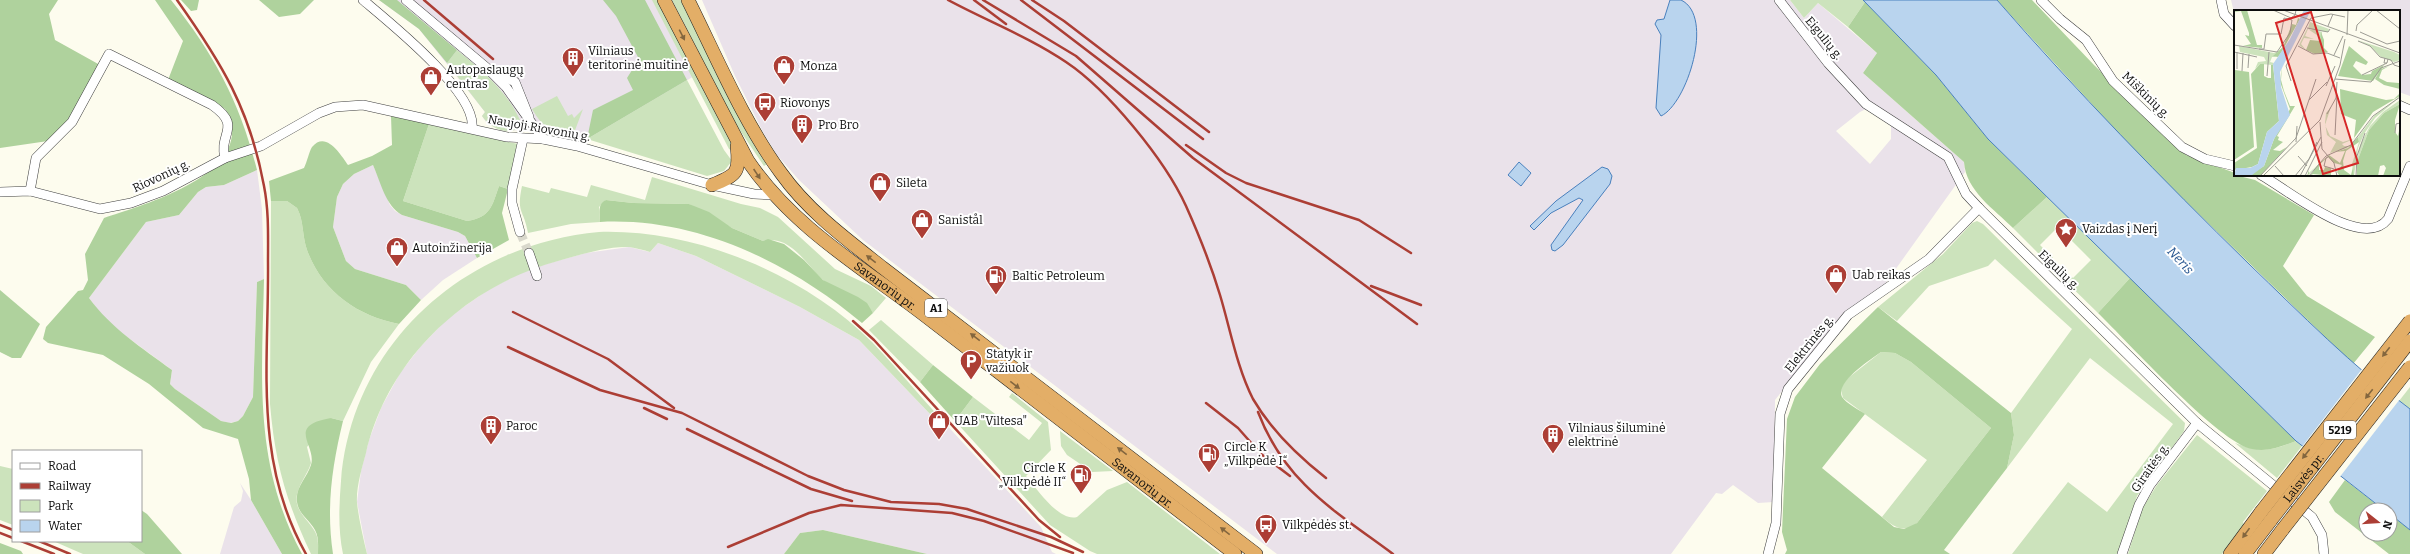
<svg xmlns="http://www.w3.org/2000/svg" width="2410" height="554" font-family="Bitter,serif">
<rect width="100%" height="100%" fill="#fdfcee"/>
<g fill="#eae2ea" fill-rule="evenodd">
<path d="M379,0H657L696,75L587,139L522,130L504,131L486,122L482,116L485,112L419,29Z"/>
<path d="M702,0H1790L1804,18L1818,3L1877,53L1863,73L1964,162L1965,172L1885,284L1841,316L1775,400L1774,502L1758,503L1733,485L1722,494L1716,493L1671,554H1277L863,240L799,180L777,155L763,132L735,76ZM1866,109L1891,126V139L1870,164L1836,131L1860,112Z"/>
<path d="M2231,0H2410V96L2399,92V11H2235V16Z"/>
<path d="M373,165L390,205L395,211L402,215L458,232L465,236L477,258L443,280L421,300L406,285L355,269L346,261L333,227L337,197L343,184L354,174Z"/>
<path d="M257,170L262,209L264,279L257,282L253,397L243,416L238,421L230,423L221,421L175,389L170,384L172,370L119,331L100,313L89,298L146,222L179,215L198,192L206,187L224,185Z"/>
<path d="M658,243L696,256L800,307L859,340L930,414L941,419L1041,527L1052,552L1056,554H927L823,530L800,533L784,554H367L357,502L361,471L369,440L381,408L400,373L421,346L449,317L488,290L528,269L586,253L629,247L650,252Z"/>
<path d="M240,483L251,500L282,554H220L234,507L241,501L243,491Z"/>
</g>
<g fill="#cce3bc">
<path d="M652,0H658L732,144L731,150L729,149Z"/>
<path d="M672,0H681L750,136L767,164L764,166L737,126Z"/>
<path d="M1790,0H1863L1865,2L1848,27L1818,3L1804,18Z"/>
<path d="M457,50C483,71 506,90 520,120L517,129C505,135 489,127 482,116L485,112L447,63Z"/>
<path d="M687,80L724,150L732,161L724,171L707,176L587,139Z"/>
<path d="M557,96L568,116L572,114L574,118L583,109L574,133C550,131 544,129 532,109Z"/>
<path d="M429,124L518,144L508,189L499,186C492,206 491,217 467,221L403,201Z"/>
<path d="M652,177L741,204L760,208L778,217L835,269L871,286L886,298L873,313C861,293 839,294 822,279C810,268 800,251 784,243C777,240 769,239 763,241L732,228L689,204L633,203L606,200L599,207L600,222L571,224L528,233C524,209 516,214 522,186L549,193L551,188L587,197L591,185L645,200Z"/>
<path d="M2047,197L2130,278L2098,313L2053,269L2058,264L2073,278L2091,260L2058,227L2040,245L2053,258L2048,263L2013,228Z"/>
<path d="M271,201H287L297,208C304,221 302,236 307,250C322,291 357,316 399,324L371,362L343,421L331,418L307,447L311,463C308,473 301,481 298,491C292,509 306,517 314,530C319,537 318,546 318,554H311C286,501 275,463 270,404Z"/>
<path d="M1977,221L1983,224L2185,423L2184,431L2137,496L2118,554H2012L2068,482L2107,512L2173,424L2090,358L2007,468L2014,435L2011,413L2072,329L1995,259L1988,266L1929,286L1897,321L1878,307L1943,254L1972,223Z"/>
<path d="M599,232C695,229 804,274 872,342C896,367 918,394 941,419L930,414L859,340L800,307L696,256L658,243L650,252C644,250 636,248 629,247C606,246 580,255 558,261C466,286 388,358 366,453C362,468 356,487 357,503C359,520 363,537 367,554H343C338,530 339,506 341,481C352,343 465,244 599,232Z"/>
<path d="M881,320L933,365L920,382L869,330Z"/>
<path d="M1881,352L1895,353L1911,362L1991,428L1917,523C1904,534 1894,527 1882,517L1927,460L1843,398L1841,390L1843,382Z"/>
<path d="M2410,387V409L2399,401Z"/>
<path d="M1012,393L1048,422L1051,450L1026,476C1037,489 1059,522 1077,517L1107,490L1127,482L1220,554H1097L1090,551L1050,525L955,421L973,397L1029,440L1042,423L1009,397Z"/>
<path d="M1060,431L1113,471L1092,472L1067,455L1061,446Z"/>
<path d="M2197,435L2267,491L2243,522L2244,525L2222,554H2128L2142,509L2157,485Z"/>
<path d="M2296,441L2302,446L2277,478L2235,443C2262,453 2270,451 2296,441Z"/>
<path d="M0,466L13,469V525L0,520Z"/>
<path d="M53,541H127L145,554H83Z"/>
</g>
<g fill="#afd29d" fill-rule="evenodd">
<path d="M0,0H58L49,14L55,40L100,65L74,115L48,141L0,148Z"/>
<path d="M155,0H171C214,54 240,102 257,170L224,185L206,187L198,192L179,215L146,222L89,298C111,328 142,348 172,370L170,384L175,389L221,421L231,423L238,421L243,416L253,397L257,282L264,279C262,377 253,464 302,554H282L251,500L249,479L238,439L203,428L149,384L103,355L48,343L43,339L46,327L78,291L83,290L88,280L85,254L104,218C140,206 232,180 232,132C232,125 230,115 225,109C220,104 177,85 168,80L183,41Z"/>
<path d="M181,0H199L197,10L191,11Z"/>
<path d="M259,0H314L300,14L279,17Z"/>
<path d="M379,0H397L457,50L447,63L419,29Z"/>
<path d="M603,0H645L687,80L587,139L593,110L633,90L627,78L639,59L616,16Z"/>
<path d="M1997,0H2032L2094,65L2186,155L2235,173V175L2255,180L2314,215L2283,266L2307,296L2375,337L2353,364L2139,156Z"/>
<path d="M1865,2L1936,75L1988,139L2047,197L2013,228C1994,209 1966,191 1964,162L1863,73L1877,53L1848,27Z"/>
<path d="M391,116L429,124L403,201L467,221C491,217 492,206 499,186L508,189L502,213L509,240L477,258L465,236L458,232L402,215C385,205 381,183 373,165L354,174L343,184L337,197L333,227L346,261L355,269L406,285L421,300L399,324C357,316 322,291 307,250C302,236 304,221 297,208L287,201H271L269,181L304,168C307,162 309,152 312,147C326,130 341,155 348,165L372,156L392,145Z"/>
<path d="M606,200L633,203L689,204L709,212L732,228L763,241L768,239L784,244L804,260L823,280L858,297L867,303L873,313L862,323C789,262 696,217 600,222C600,214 597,204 606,200Z"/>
<path d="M2130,278L2296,441C2280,447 2268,452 2252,449C2220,444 2126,340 2098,313Z"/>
<path d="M0,290L40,324L21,358H12L0,352Z"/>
<path d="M1878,307L2011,413L2014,435L2007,468L1944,550L1950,554H1785L1787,550L1782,532L1787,419L1795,397L1820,364ZM1881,352L1895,353L1911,362L1991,428L1917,523L1904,529L1894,527L1822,468L1865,414C1859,410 1846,403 1842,397C1835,382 1870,360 1881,352Z"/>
<path d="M933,365L973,397L955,421L920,382Z"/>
<path d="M331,418L343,421C332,466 326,508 333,554H318C318,546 319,537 315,530C309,519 299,515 297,502C295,487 307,478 311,465C317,445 285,426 331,418Z"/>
<path d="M2345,480L2384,510H2366V534H2390V514L2410,530V554H2389L2335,512L2329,502Z"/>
<path d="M141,510L147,514L182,554H145L127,541H141Z"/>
<path d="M823,530L927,554H784L800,533Z"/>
<path d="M0,543L21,551L23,554H0Z"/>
</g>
<g fill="#b9d4ee" stroke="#4980bd">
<path d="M1670,0H1681C1715,16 1687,104 1661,116L1656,108L1661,35L1655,24L1657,20L1664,19Z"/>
<path d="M1863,0H1997C2077,92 2162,179 2249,264C2301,314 2352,366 2410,409V530L2390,514V510H2384L2296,441L1988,139L1936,75Z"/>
<path d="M1519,162L1531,173L1521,186L1508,175Z"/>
<path d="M1602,167L1608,169L1612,176L1610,184L1563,245L1555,251L1552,250L1551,245L1583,200L1579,198L1551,213L1534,230L1530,226L1556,201Z"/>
</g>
<path fill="#fdfcee" d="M2362,369L2400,399L2339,478L2301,448Z"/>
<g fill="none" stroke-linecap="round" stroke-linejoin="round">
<path stroke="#d9d8cc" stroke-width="9" stroke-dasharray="9 4.5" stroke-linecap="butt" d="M520,232L529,253"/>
<g stroke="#404040" stroke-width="10">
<g id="minor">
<path d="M363,0C389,22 477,92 472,128"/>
<path d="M406,0L487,68L506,87L543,139"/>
<path d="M1779,0L1828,63L1866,104L1948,157L1966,194L1979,208L2197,423L2312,517L2322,535L2324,554"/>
<path d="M2041,0L2060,19L2086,40L2113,81L2182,147L2205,159L2235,166"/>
<path d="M2221,0L2224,14L2235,26"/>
<path d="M494,71L515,82L529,117"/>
<path d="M2399,105L2410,110"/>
<path d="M2261,175C2287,189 2362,252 2388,219L2410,166"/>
<path d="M30,191L36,158L72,122L109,54L212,105C243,127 218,133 225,158"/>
<path d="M0,192L30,191L100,209L131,203L163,191L225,158L261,146L319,113L335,107L363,105L507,137L543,139L577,146L712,185L754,194L774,195"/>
<path d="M520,232L512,203V189L523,139"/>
<path d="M529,253L537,276"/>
<path d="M1768,554L1776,523L1780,414L1788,389L1848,315L1929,259L1979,208"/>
<path d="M2122,554L2139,505L2150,485L2197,423"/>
</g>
</g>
<g stroke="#1e1e1e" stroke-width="14">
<g id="highway">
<path id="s1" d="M664,0L748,161C793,227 860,266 923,314C1027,394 1131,474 1235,554"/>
<path d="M688,0C716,56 744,123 781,173C808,211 846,239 883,268L1256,554"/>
<path d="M712,185C737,175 740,173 737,146"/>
<path d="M2230,554L2261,512"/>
<path d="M2245,554L2271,520"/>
<path d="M2264,554L2283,529"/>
</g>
</g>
<use href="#minor" stroke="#fff" stroke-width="9"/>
<use href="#highway" stroke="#e3ae67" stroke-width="13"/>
<g stroke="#ac3e35" stroke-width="2.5">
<path d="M177,0C221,62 250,109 264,186C269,211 268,237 268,262C269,364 253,460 306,554"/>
<path d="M424,0L493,59"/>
<path d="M948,0C987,21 1029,37 1066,62C1108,90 1165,160 1186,206C1199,235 1211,265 1220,295C1230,328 1237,368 1253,399C1271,430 1298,456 1326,478"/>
<path d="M974,0L1006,24"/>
<path d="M983,0L1076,56L1193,158L1417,324"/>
<path d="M1021,0L1203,139"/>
<path d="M1032,0L1064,21L1209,132"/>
<path d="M1186,145L1226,173L1246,183L1359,220L1411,253"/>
<path d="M1371,286L1421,305"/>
<path d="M513,312L608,359L674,408"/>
<path d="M853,321L874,340L1039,520L1060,537"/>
<path d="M508,347L600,390L682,413L808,476L844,490L891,502L939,504L967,509L1051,537L1083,552"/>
<path d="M1206,403L1238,428L1261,454L1290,476"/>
<path d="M644,408L667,419"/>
<path d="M1258,412C1285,483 1335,511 1393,554"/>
<path d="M687,429L811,489L852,501"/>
<path d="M0,525L13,530"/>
<path d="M0,533L13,538"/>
<path d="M21,541L54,554"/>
<path d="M39,541L70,554"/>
<path d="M728,547L809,513L841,505L952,513L984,521L1073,553"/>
</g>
<g stroke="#1e1e1e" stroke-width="14" stroke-linecap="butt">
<g id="highway-bridge">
<path d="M2261,512L2410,321"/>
<path id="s2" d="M2271,520L2410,341"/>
<path d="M2283,529L2410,367"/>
</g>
</g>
<use href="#highway-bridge" stroke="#e3ae67" stroke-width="13"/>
</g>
<defs><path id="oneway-solid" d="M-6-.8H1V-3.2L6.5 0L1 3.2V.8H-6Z"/></defs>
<g fill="#83663e">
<use href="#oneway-solid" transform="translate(682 35) rotate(63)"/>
<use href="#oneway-solid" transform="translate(757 174) rotate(56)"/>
<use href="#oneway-solid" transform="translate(871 259) rotate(-142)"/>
<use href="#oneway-solid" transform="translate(975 337) rotate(-143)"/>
<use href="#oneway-solid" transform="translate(2386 352) rotate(128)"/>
<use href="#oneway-solid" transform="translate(1015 385) rotate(38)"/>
<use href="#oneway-solid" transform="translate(2369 394) rotate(128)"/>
<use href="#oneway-solid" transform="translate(1122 451) rotate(-142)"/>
<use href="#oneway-solid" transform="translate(2306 454) rotate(128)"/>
<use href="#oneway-solid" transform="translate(1225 531) rotate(-142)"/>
<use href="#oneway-solid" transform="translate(2246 533) rotate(126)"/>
</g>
<defs>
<g id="building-pin" transform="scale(1.15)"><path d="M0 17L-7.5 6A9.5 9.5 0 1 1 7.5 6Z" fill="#ac3e35" stroke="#fff"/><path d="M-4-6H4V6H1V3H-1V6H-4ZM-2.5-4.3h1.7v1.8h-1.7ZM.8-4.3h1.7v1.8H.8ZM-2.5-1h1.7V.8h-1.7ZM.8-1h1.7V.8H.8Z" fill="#fff"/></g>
<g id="shop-pin" transform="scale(1.15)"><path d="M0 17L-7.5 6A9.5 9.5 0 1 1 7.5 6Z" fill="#ac3e35" stroke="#fff"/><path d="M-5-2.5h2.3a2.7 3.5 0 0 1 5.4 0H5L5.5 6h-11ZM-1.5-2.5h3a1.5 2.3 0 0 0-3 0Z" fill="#fff"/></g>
<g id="bus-pin" transform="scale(1.15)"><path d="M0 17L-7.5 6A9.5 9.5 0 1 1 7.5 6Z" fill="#ac3e35" stroke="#fff"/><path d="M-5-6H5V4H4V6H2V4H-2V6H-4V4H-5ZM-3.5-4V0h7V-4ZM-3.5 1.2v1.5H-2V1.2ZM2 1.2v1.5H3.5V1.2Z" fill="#fff"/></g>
<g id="sight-pin" transform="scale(1.15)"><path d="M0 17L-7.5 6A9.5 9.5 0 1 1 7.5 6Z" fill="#ac3e35" stroke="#fff"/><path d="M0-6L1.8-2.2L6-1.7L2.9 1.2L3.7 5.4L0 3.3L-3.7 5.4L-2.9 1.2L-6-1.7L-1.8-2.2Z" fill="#fff"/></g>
<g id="fuel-pin" transform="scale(1.15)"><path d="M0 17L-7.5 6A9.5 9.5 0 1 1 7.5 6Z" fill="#ac3e35" stroke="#fff"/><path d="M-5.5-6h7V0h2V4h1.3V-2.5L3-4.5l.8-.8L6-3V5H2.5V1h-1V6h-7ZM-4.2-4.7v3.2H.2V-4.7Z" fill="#fff"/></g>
<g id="parking-pin" transform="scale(1.15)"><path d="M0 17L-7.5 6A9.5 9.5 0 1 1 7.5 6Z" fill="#ac3e35" stroke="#fff"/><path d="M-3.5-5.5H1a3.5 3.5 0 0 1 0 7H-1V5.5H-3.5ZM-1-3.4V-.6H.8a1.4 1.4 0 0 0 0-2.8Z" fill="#fff"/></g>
</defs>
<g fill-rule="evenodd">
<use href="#building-pin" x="573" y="58"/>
<use href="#shop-pin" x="784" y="66"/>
<use href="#shop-pin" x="431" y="77"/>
<use href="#bus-pin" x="765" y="103"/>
<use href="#building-pin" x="802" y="125"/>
<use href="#shop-pin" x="880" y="183"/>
<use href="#shop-pin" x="922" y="220"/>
<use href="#sight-pin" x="2066" y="229"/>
<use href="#shop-pin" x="397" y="248"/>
<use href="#shop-pin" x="1836" y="275"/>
<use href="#fuel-pin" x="996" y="276"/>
<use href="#parking-pin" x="971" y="361"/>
<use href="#shop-pin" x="939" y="421"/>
<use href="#building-pin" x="491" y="426"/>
<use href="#building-pin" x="1553" y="435"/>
<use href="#fuel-pin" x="1209" y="454"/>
<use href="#fuel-pin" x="1081" y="475"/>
<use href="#bus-pin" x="1266" y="525"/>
</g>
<g text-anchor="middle" stroke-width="4" stroke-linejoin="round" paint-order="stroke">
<g fill="#fff" stroke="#565656" stroke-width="1">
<rect x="925" y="299" width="22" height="18" rx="3"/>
<rect x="2324" y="421" width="32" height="18" rx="3"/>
</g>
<g font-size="11" font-weight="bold" fill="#0d0d0d">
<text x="936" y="312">A1</text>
<text x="2340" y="434">5219</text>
</g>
<g font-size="12" fill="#0d0d0d" stroke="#fff">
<text transform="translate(1824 38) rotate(51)" y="4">Eigulių g.</text>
<text transform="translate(2146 95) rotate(44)" y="4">Miškinių g.</text>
<text transform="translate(539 128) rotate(10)" y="4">Naujoji Riovonių g.</text>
<text transform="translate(161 176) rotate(-25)" y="4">Riovonių g.</text>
<text transform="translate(2059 270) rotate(44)" y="4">Eigulių g.</text>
<text dy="4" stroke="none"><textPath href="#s1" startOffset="368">Savanorių pr.</textPath></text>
<text transform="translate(1809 344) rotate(-51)" y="4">Elektrinės g.</text>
<text transform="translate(2150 468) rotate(-55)" y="4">Giraitės g.</text>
<text dy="4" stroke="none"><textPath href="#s2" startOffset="53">Laisvės pr.</textPath></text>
<text dy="4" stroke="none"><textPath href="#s1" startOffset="692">Savanorių pr.</textPath></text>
</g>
<g font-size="12" fill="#0d0d0d" stroke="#fff" text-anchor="start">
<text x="588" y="55">Vilniaus<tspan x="588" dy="14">teritorinė muitinė</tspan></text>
<text x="800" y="70">Monza</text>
<text x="446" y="74">Autopaslaugų<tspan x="446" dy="14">centras</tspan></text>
<text x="780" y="107">Riovonys</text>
<text x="818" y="129">Pro Bro</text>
<text x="896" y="187">Sileta</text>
<text x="938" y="224">Sanistål</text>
<text x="2082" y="233">Vaizdas į Nerį</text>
<text x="412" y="252">Autoinžinerija</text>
<text x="1852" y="279">Uab reikas</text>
<text x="1012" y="280">Baltic Petroleum</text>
<text x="986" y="358">Statyk ir<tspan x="986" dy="14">važiuok</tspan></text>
<text x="954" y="425">UAB "Viltesa"</text>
<text x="506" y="430">Paroc</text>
<text x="1568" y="432">Vilniaus šiluminė<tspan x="1568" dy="14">elektrinė</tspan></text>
<text x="1224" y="451">Circle K<tspan x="1224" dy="14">„Vilkpėdė I“</tspan></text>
<text x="1066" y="472" text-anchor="end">Circle K<tspan x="1066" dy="14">„Vilkpėdė II“</tspan></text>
<text x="1282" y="529">Vilkpėdės st.</text>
</g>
<g font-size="13" font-style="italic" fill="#25548f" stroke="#fff">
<text transform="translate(2181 260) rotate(47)" y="5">Neris</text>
</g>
</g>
<g transform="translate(2234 10)">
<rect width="166" height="166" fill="#fdfcee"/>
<path d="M76,12L95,19L94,22L81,20L88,22L87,28L74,19L71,26L80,29L70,28L67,34L72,40L65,35L73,19L80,20L74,18ZM123,30L160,42L166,45V50L160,52L147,47L136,36ZM5,36L40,43L45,41L40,46L44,47H38L36,52L40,53L39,55L26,54L21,59L24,52L32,51L30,47L6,42ZM166,87L141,108L130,124L124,138L120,166L118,154L125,132L124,127L141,105ZM166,90V94L150,103L135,120L123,152L126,135L136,116L149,102ZM97,97L91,115L96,126L109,132L122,128L108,134L110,136H115L121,130L113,138L96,143L102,132L93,125L91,113L92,103Z" fill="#cce3bc"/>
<path d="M3,0H13L23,35H28V38L9,36L17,34L11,25L15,26V23L7,1L0,2ZM64,8L66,9L47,43L44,47L39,46L49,37L58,14L62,15ZM87,22L90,30V38L94,42L81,44L72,40L76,30L86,31ZM115,36L134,52L132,55L122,51L119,56L128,65L137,64L138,61L150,55L139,71L104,66ZM26,54H30V66L34,68H37V55H39L45,111L33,122L24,154L18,157L0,160V153L23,138L17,64ZM48,56L47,70L50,81L56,96H61L43,126L45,127L44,130L49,132L39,140L46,141L53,137L26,166H14L30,156L40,129L56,99L46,72ZM155,56L148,60L145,68L153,72L165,73L166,79L150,75L141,69L147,59ZM1,60L15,62L20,137L0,150ZM106,79L152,90L160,89L166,83V86L139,102L120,128L122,110L107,104ZM166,94L161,110V122L164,126L166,116V166H149L152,158L150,155L146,156L144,166H123V152L135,120L150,103ZM124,127L125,132L112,141L109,151L110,160L117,165L119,157L120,166L105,165L103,162L108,155L100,153L94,147L85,155V160H90L91,157L97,158V166L79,164L76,166L83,156L73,166L75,160V163L95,145L106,153L111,141L101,142L114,138Z" fill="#afd29d"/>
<path d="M70,0H77L46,62L47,77L56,105L40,129L30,156L18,165L0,166L2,158H16L24,154L33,122L45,111L39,54L56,29Z" fill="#b9d4ee"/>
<path fill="none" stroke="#9d9c94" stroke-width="1" d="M39,0L57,8L61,5L62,0M49,0L166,43M142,0L166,19M94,16L99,4M73,18L94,22L96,19M122,21L123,15L139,0M126,22L153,34L166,31M113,25L114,0M124,31L136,36L146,47L157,50L160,55L166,57M0,35L43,42L56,23L58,10L50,8M64,36L79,44L93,43L106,48M25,39H30L32,24H47L50,8M0,42L23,47M100,45L109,26M151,48L150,53H153L154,49M14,58L15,44M3,59V42M8,61L9,43M128,65L153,53M33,66L35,42M101,69L137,72L147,58L166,51M57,71L52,56L77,8L97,4L111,7M92,76L101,56M75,90L93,72M93,104L102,88L103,72M86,112L88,139L100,153L103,166M161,123L162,114L166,113M101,125L103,85M62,132L63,116M64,146L73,156M94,147L92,148L90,156L100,159M41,156L50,166M26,166L62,128L82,69M29,166L86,110L106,55L111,29M61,166L75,149L83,132M66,166L87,127M71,166L88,132M75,166L92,146L117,135L139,106L166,87M122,166L123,146L131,123"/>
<path fill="#d62828" fill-opacity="0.15" stroke="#d62828" stroke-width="2" d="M77,2L124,153L89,164L42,13Z"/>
<rect width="166" height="166" fill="none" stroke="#0d0d0d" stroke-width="2"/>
</g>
<rect x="12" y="450" width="130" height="92" fill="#ffffff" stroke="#9e9e9e"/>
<rect x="20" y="463" width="20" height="6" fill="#ffffff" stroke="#9e9e9e"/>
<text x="48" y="470" font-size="12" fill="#0d0d0d">Road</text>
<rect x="20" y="483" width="20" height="6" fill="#ac3e35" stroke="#9e9e9e"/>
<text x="48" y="490" font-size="12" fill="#0d0d0d">Railway</text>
<rect x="20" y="500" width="20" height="12" fill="#cce3bc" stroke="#9e9e9e"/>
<text x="48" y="510" font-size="12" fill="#0d0d0d">Park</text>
<rect x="20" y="520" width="20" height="12" fill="#b9d4ee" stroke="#9e9e9e"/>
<text x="48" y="530" font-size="12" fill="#0d0d0d">Water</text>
<g transform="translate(2378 522) rotate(107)"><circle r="19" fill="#ffffff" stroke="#9e9e9e"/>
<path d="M0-3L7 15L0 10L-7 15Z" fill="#ac3e35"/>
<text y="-6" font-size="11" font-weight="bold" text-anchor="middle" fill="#0d0d0d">N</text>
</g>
</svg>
